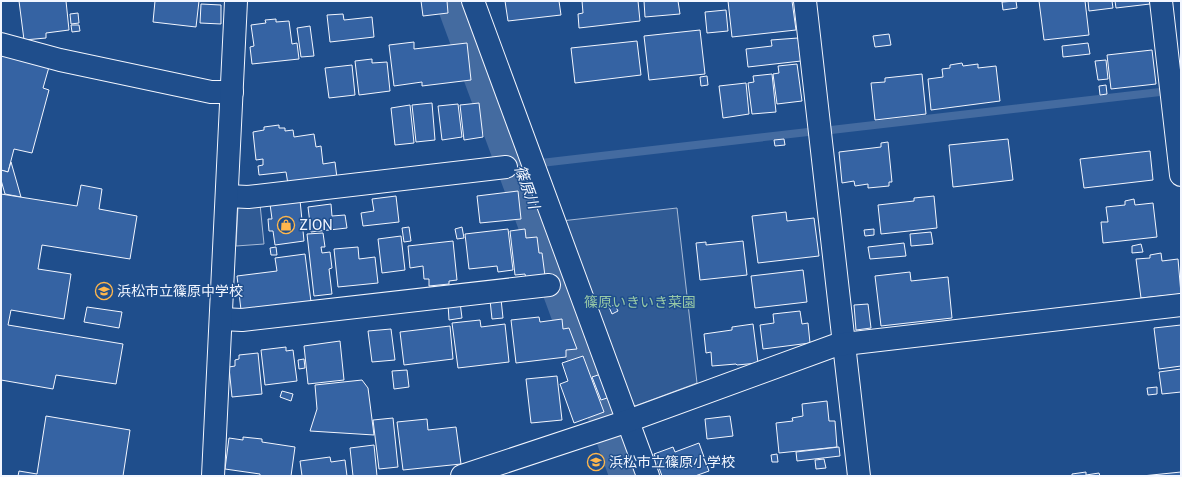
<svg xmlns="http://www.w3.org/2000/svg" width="1182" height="477" font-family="'Public Sans','Noto Sans JP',sans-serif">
<rect width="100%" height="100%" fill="#1f4e8c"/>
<g fill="#305b95" stroke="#a8bbd7">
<path d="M260,204L264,244L236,246L238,207Z"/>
<path d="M677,208L697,383L635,406L627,403L561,221Z"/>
</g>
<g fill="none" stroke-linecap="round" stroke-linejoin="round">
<g stroke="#446ba0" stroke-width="8">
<path d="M831,130L1160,92"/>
<path d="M541,163L808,132"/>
</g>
<g stroke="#446ba0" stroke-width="46">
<path d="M459,1L596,373"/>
<path d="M606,401L633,476"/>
</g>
</g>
<g fill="#3563a3" stroke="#f2f6ff">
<path d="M19,1H66L69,30L46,33V38L24,40Z"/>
<path d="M155,1H199L196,27L153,22Z"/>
<path d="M421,1H447L448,13L423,16Z"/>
<path d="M505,1H559L561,15L508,21Z"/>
<path d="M582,1H638L640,21L579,28L578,14L583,13Z"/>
<path d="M644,1H678L680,14L645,17Z"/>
<path d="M728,1H792L796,30L732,37Z"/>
<path d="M1016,1L1017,8L1003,10L1002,2Z"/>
<path d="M1039,1H1085L1089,35L1044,40Z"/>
<path d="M1088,1H1112L1113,8L1089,11Z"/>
<path d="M1115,1H1149L1150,4L1116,8Z"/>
<path d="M201,4L221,5V24L200,23Z"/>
<path d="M726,10L728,31L707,33L705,12Z"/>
<path d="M78,13L79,23L71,24L70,14Z"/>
<path d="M343,14L344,20L372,17L374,37L330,42L327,15Z"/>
<path d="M276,19V22L289,21L292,44L297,43L299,59L252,64L250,47L254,46L251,25L266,23L265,20Z"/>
<path d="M71,25H79L80,31L72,32Z"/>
<path d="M310,26L314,56L301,57L297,28Z"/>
<path d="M700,30L705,74L649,80L644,36Z"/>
<path d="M889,34L891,45L875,47L873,36Z"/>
<path d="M798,38L801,61L748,67L746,49L772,46L771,40Z"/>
<path d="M637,41L641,75L575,83L571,48Z"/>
<path d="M414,42V49L467,43L471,80L422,86V82L394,86L389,45Z"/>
<path d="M1088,43L1090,54L1063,57L1062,46Z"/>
<path d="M1152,50L1156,84L1111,89L1107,55Z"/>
<path d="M1,54L49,67L43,88L49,90L32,153L14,149L8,172L1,170Z"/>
<path d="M372,59V63L387,62L390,91L359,95L355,61Z"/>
<path d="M1106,60L1108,79L1098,80L1095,61Z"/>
<path d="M962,63L963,66L978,64V68L996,66L1000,101L931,110L928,79L943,77L942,69L950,68V65Z"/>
<path d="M797,64L802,101L777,104L773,74L779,73L778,66Z"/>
<path d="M352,65L355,95L329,98L325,68Z"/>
<path d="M772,74L776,112L752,114L748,83L754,82L753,76Z"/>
<path d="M922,74L926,114L875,120L871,83L885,82V78Z"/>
<path d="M707,76L708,85L701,86L700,77Z"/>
<path d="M746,83L749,114L723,118L719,86Z"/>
<path d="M1106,85L1107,94L1100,95L1099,86Z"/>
<path d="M432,103L435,140L416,142L412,105Z"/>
<path d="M479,103L483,137L464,140L460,105Z"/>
<path d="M458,104L462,137L442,140L438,106Z"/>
<path d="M410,105L414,143L395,145L391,108Z"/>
<path d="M279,125V128H285V131L293,130L294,137L314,134L316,147L321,146L323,164L335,162L337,178L288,184L286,172L259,175L258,166L263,165V159L256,160L253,132L264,130V127Z"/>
<path d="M784,139L785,145L775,146L774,140Z"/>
<path d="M1008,139L1013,180L953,187L949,145Z"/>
<path d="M888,142L892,182H889V186L868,188V184L855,186L854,181L842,183L839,152L881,147V143Z"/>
<path d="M1150,151L1153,180L1084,188L1080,159Z"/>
<path d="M11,162L21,197L5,194L1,180V170L8,172Z"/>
<path d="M81,185L102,189L99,209L137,216L130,259L42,245L38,269L71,274L64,319L11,310L8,325L123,344L116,384L56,375L53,389L1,380V194L77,206Z"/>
<path d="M518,191L521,219L480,223L477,196Z"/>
<path d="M396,196L399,222L363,226L361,213L374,211L372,199Z"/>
<path d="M934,196L937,228L881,234L878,205L914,201V198Z"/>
<path d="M1134,199L1135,205L1153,203L1157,237L1103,243L1101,222H1108L1106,207L1125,205V201Z"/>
<path d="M300,200L304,241L275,245L273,231H269L268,219H272L270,204Z"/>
<path d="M331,204L332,216L345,215L347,228L311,232L308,207Z"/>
<path d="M786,212L787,221L814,218L819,256L758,263L752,216Z"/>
<path d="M409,227L411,241L404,242L402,228Z"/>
<path d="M462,227L464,238L457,239L455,229Z"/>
<path d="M508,229L513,270L498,272L497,266L469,269L465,234Z"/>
<path d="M525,229L526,238L537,237L539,253H542L545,276L526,279L525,274L515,275L510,231Z"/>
<path d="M874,229V235L865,236L864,230Z"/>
<path d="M931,232L933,244L911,246L910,234Z"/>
<path d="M323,233L325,247H321L322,253L330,252L332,268L329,269L332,294L314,296L307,234Z"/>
<path d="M401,236L405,270L382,273L378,239Z"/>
<path d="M453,241L457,280L449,281V284L429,286V279H424L423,266L410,268L408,246Z"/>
<path d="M743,241L747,275L700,280L696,243L706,242V245Z"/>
<path d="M904,243L906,256L870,259L868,247Z"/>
<path d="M1141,244L1143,252L1132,253V246Z"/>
<path d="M276,247L277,255H271L270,248Z"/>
<path d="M358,247L359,259L375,257L378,283L338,287L334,249Z"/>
<path d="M1161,253L1162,261L1178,259L1181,294L1141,298L1136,259L1150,258V255Z"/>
<path d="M305,254L311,302L241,310L237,276L277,271L275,258Z"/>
<path d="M803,270L807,302L755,308L751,276Z"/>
<path d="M910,272L911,281L948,277L952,318L881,326L875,276Z"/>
<path d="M501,299L503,318L492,319L490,300Z"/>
<path d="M460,302L462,318L449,320L448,304Z"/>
<path d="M868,304L871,328L856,330L854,305Z"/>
<path d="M615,305L618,311L612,314L609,307Z"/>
<path d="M87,307L122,312L119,328L84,322Z"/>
<path d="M800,311L802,324L808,323L810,343L763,349L760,325L774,323L773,314Z"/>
<path d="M539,317L540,322L562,319L563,329L569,328L577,349L566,350V357L516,363L511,320Z"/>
<path d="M480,320L481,327L505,324L509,362L458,368L452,323Z"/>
<path d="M753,324L758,363L737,365L736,364L712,366L711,352L706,353L704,334L732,330V327Z"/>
<path d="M1181,325V366L1159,369L1154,328Z"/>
<path d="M450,326L453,359L404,365L400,332Z"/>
<path d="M391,329L395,360L372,362L368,331Z"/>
<path d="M340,341L344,380L308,384L304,346Z"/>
<path d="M286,347V351L293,350L297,381L265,385L261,350Z"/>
<path d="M258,353L262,394L232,397L229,367L235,366V360L239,359V355Z"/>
<path d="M583,356L604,412L574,423L560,384L568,381L562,363Z"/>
<path d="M304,359L305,368L299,369L298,360Z"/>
<path d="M1181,369V392L1162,394L1159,372Z"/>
<path d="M407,370L409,387L394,389L392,371Z"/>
<path d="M601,374L610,397L601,400L592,377Z"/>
<path d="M557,376L562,420L531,423L526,379Z"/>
<path d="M362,380L368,388L374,435L310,431L317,409L315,385Z"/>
<path d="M1157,387V394L1148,395L1147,388Z"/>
<path d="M282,391L293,394L291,401L280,397Z"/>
<path d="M827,401L829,421H835L837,447L779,453L776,423L793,421L792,418L803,416L802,404Z"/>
<path d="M46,416L130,430L123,476H18L19,471L37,474Z"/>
<path d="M730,416L733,436L707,439L705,419Z"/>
<path d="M393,418L398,467L379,469L373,420Z"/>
<path d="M427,419L428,430L456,427L461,464L403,470L397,422Z"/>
<path d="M243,437L262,439V442L295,447L291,476H260V474L225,469L229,438L243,440Z"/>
<path d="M699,443L709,471L695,476H662L654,454L673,447L675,452Z"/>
<path d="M374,445L377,476H353L350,448Z"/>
<path d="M839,447L840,456L797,461L796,452Z"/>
<path d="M777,454L778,462H772L771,455Z"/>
<path d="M330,457L331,462L345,460L347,476H302L300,461Z"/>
<path d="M824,459L826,468L816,469L815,460Z"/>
<path d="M1086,472V475L1099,473L1100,476H1072V474Z"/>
<path d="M1181,472V476H1142Z"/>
</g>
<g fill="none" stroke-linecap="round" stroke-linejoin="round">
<g stroke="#f2f6ff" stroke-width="24">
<g id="minor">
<path d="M473,1L648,476"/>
<path d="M805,1L859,476"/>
<path d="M1161,1L1181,175"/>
<path d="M1,44L60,60L211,92H232"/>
<path d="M227,196L248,197L506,167"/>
<path d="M221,319L242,320L549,285"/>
<path d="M213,476L236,1"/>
<path d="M462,476L628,421L836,345L1181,305"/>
</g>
</g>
<use href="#minor" stroke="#1f4e8c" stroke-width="22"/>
</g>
<defs>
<g id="shop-ring" transform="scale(0.9)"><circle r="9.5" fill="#1f4e8c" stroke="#ffb74d" stroke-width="1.5"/><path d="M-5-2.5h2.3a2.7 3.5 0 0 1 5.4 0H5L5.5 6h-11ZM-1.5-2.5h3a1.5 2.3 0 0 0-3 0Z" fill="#ffb74d"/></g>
<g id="school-ring" transform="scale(0.9)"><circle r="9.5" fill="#1f4e8c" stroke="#ffb74d" stroke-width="1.5"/><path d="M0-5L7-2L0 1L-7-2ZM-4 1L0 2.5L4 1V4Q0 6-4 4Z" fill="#ffb74d"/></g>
</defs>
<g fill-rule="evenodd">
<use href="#shop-ring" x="286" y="225"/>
<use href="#school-ring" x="104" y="291"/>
<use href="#school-ring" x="596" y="462"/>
</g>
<g text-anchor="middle" stroke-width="3" stroke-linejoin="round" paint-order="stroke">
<g font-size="14" fill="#f2f6ff" stroke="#1f4e8c" text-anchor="start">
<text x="299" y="230">ZION</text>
<text x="117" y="296">浜松市立篠原中学校</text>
<text x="609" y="467">浜松市立篠原小学校</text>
</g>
<g font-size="14" fill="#97c8a6" stroke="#1f4e8c">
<text x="640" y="307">篠原いきいき菜園</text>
</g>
<g font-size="15" font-style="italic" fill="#f2f6ff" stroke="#1f4e8c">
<text transform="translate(527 187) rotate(70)" y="5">篠原川</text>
</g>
</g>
<rect width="1182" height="477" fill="none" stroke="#f2f6ff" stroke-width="4"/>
</svg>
